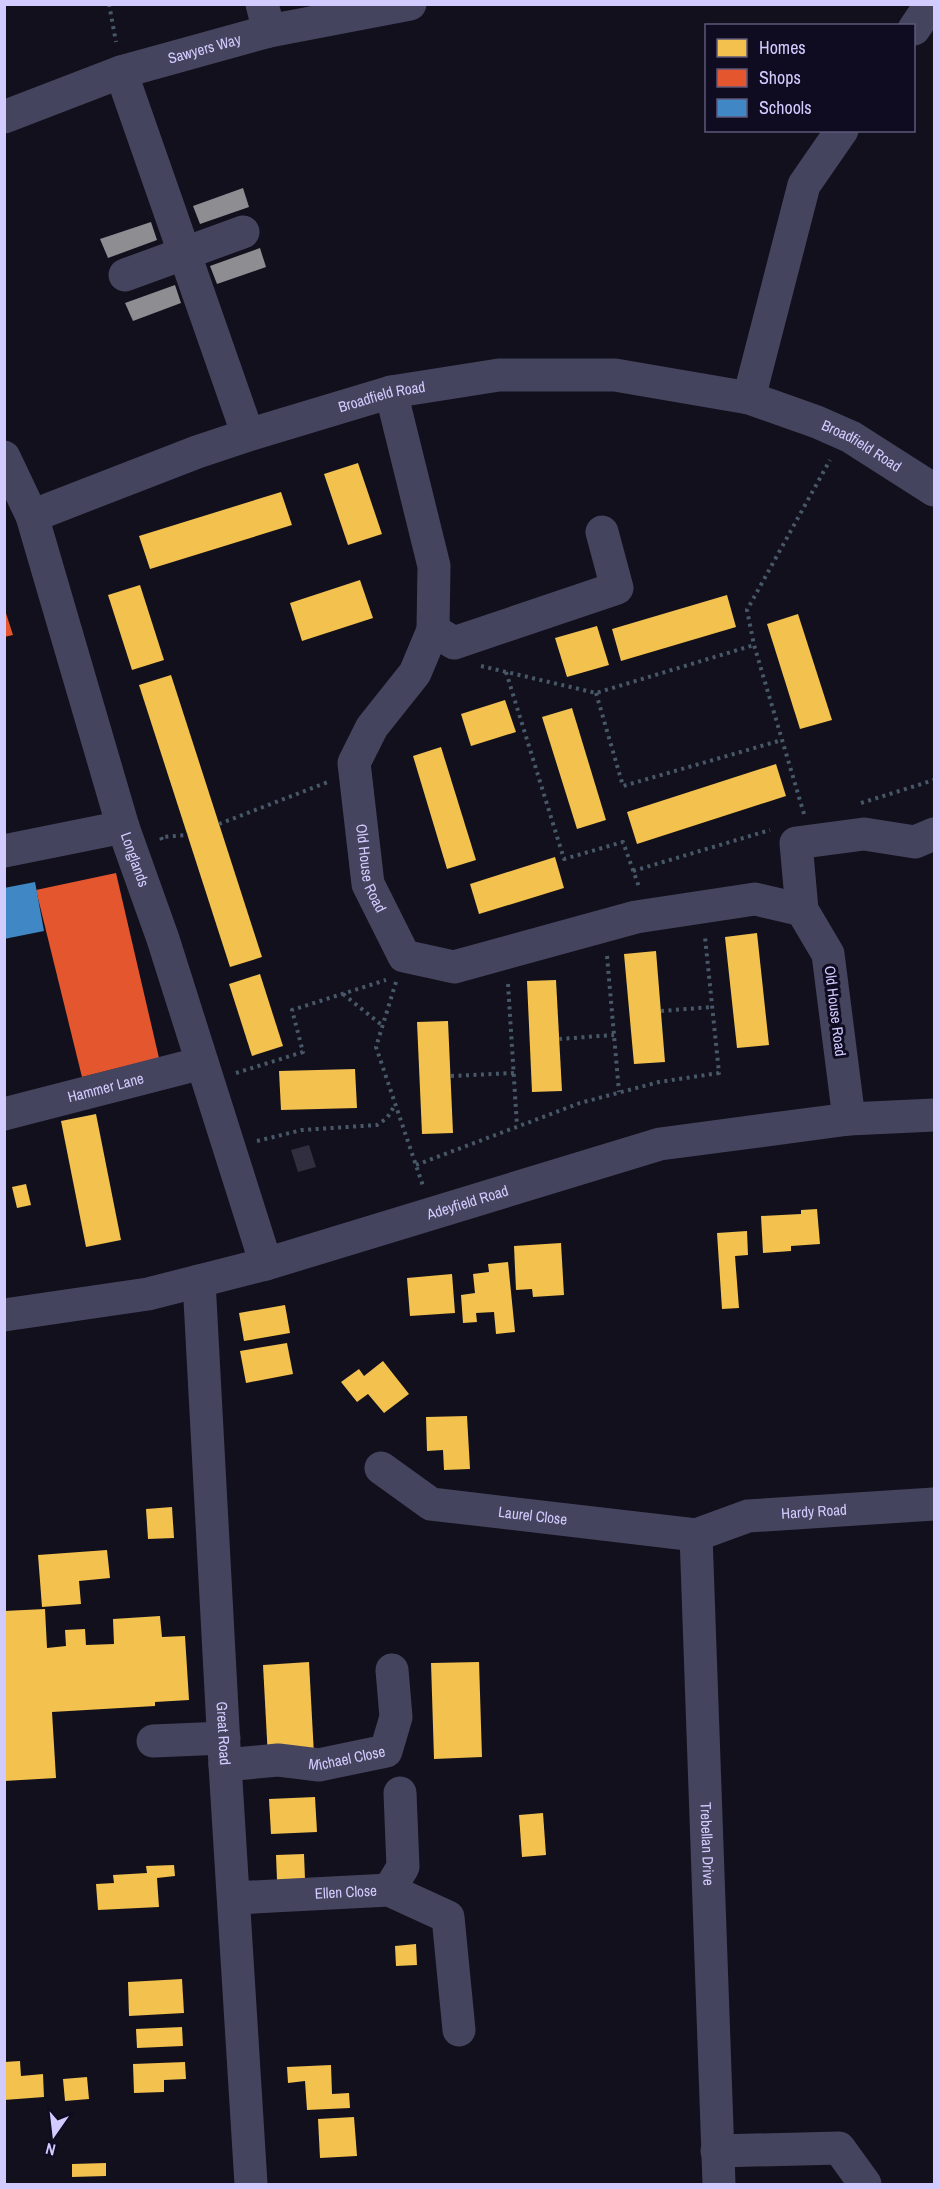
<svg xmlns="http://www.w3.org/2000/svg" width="939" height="2189" font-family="'Archivo Narrow',sans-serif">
<rect width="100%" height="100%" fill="#12101c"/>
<g fill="#f2c14e">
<path d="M358,463L382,534L348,545L324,474Z"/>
<path d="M281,492L292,525L150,569L139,536Z"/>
<path d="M360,580L373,618L302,641L290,603Z"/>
<path d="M140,585L164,660L132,670L108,595Z"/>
<path d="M727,595L736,627L621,661L612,629Z"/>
<path d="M798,614L832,720L800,729L767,624Z"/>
<path d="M597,626L609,665L567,677L555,638Z"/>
<path d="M171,675L262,957L230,967L139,685Z"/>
<path d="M505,700L516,732L471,746L461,714Z"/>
<path d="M572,708L606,820L577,829L542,717Z"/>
<path d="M441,747L476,860L447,869L413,756Z"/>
<path d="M776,764L786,796L637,844L627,812Z"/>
<path d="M555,857L564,888L479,914L470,884Z"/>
<path d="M757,933L769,1045L737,1048L725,937Z"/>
<path d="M656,951L665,1062L634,1064L624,954Z"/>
<path d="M260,974L283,1046L252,1056L229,984Z"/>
<path d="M556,980L562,1091L532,1092L527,981Z"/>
<path d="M448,1021L453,1133L422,1134L417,1022Z"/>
<path d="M355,1069L357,1108L281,1110L279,1071Z"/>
<path d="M96,1114L121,1240L86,1247L61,1121Z"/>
<path d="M26,1184L31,1205L17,1208L12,1187Z"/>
<path d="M817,1209L820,1244L791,1246V1251L763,1253L761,1216L801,1214V1210Z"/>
<path d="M747,1231L748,1255L735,1256L739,1308L722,1309L717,1233Z"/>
<path d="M561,1243L564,1295L533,1297L532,1289L516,1290L514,1246Z"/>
<path d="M508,1262L515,1332L496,1334L494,1312L476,1313L477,1322L463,1323L461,1295L475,1293L473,1274L489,1272L488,1264Z"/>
<path d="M452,1274L455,1313L410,1316L407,1278Z"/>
<path d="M285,1305L290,1333L244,1341L239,1313Z"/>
<path d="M287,1343L293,1374L246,1383L240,1351Z"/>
<path d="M383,1361L409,1394L384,1413L368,1394L357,1402L341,1382L359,1369L364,1376Z"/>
<path d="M467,1416L470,1469L444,1470L443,1450L427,1451L426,1417Z"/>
<path d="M172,1507L174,1538L148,1539L146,1509Z"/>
<path d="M107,1550L110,1578L79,1581L81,1604L42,1607L38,1555Z"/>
<path d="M45,1609L47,1648L66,1646L65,1630L85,1629L86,1645L114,1644L113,1619L160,1616L162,1637L185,1636L189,1700L155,1702V1706L52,1712L56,1778L4,1781V1611Z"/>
<path d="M309,1662L314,1755L268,1758L263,1665Z"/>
<path d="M479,1662L482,1757L434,1759L431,1663Z"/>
<path d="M315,1797L317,1832L271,1834L269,1799Z"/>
<path d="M543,1813L546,1855L522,1857L519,1815Z"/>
<path d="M304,1854L305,1879L277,1880L276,1855Z"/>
<path d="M174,1865L175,1876L157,1878L159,1907L98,1910L96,1884L114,1883L113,1875L147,1873L146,1866Z"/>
<path d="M416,1944L417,1965L396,1966L395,1946Z"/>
<path d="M182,1979L184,2013L129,2016L128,1982Z"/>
<path d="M182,2027L183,2046L137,2048L136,2029Z"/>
<path d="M20,2061L21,2076L43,2074L44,2097L4,2100V2062Z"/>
<path d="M185,2062L186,2079L164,2080V2092L134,2093L133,2064Z"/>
<path d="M331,2065L332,2094L349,2093L350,2108L307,2110L305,2081L288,2083L287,2067Z"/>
<path d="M87,2077L89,2099L65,2101L63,2079Z"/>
<path d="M354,2117L357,2156L320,2158L318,2119Z"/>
<path d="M106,2163V2176L72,2177V2164Z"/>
</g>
<g fill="#e4572e">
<path d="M4,607L13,635L4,637Z"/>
<path d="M116,873L159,1058L82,1077L36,890Z"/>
</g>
<path fill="#3f88c5" d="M35,882L44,931L4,939V888Z"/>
<g fill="#8d8d92">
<path d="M243,188L249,207L200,224L193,206Z"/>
<path d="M151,222L157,240L108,258L100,239Z"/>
<path d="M260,248L266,267L217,284L210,266Z"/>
<path d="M175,285L181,303L133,321L125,303Z"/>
</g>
<path fill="#302e3f" d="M309,1145L316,1167L298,1172L291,1150Z"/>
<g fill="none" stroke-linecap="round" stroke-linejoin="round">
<g stroke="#475868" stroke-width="4" stroke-dasharray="3 4.5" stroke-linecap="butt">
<path d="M109,4L116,42"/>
<path d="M481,666L596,693L754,645"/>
<path d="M506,672L564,859L623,842L639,887"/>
<path d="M596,693L623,786L782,740"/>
<path d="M861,803L934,780"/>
<path d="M804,814L754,645L747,610L830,460"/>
<path d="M219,824L328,782"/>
<path d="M162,840L161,837L188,835"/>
<path d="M633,871L770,830"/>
<path d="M607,956L619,1092"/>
<path d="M396,982L376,1047L423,1186"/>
<path d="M508,984L517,1126"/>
<path d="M343,994L383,1026"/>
<path d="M661,1011L712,1007"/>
<path d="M559,1039L614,1035"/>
<path d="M236,1073L303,1052L292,1010L386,980"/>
<path d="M451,1076L514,1073"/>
<path d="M257,1141L302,1130L377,1125L387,1118L395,1105"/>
<path d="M416,1165L580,1103L659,1082L719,1073L705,937"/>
</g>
<g stroke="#45445e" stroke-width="33">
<path d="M262,4L269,31"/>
<path d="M914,29L931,4"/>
<path d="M121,72L248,435"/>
<path id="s1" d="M4,117L121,72L269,31L410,4"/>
<path d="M125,275L243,232"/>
<path id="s2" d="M391,392L434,566L433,630L415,673L372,727L354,763L368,884L404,956L454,967L636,917L755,899L802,910"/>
<path d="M749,398L804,185L842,130"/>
<path id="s3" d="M4,457L32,516L123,827L163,939L266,1264"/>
<path id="s4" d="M32,516L197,452L248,435L391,392L499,375H615L749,398L817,422L851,437L934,490"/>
<path d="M433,630L454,643L617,588L602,532"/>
<path d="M4,851L123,827"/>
<path id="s5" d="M4,1114L202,1063"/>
<path d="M849,1119L828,954L802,910L796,843L864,834L915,842L934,834"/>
<path id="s6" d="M199,1281L225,1765L251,2184"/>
<path id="s7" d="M4,1315L148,1294L266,1264L660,1144L849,1119L934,1115"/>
<path id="s8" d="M381,1468L431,1504L696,1535L748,1516L934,1504"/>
<path id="s9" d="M696,1535L719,2184"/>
<path d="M153,1741L224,1738"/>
<path id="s10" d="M225,1765L278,1760L319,1765L386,1751L396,1717L392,1670"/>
<path d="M389,1890L403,1867L400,1793"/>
<path id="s11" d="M234,1898L389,1890L448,1917L459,2030"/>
<path d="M717,2151L839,2148L865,2184"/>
</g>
</g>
<g text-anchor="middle" stroke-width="6" stroke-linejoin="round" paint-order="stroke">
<g font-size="15" fill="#d2cbff" stroke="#0f0b21">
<text dy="5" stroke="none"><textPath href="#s1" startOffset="212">Sawyers Way</textPath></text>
<text dy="5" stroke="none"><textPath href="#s4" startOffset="370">Broadfield Road</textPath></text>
<text dy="5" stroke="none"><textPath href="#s4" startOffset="864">Broadfield Road</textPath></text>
<text dy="5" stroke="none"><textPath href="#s3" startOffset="424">Longlands</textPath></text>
<text dy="5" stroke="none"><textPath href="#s2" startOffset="506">Old House Road</textPath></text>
<text transform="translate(835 1011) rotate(83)" y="5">Old House Road</text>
<text dy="5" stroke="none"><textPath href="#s5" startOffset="105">Hammer Lane</textPath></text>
<text dy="5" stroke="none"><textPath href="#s7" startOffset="478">Adeyfield Road</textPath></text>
<text dy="5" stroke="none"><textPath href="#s8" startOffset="450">Hardy Road</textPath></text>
<text dy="5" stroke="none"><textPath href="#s8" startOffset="164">Laurel Close</textPath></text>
<text dy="5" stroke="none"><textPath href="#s6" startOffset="453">Great Road</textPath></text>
<text dy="5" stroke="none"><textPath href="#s10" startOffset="123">Michael Close</textPath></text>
<text dy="5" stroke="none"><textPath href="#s9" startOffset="309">Trebellan Drive</textPath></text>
<text dy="5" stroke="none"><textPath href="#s11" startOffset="112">Ellen Close</textPath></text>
</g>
</g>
<rect width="939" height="2189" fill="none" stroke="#d2cbff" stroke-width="12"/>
<rect x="705" y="24" width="210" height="108" fill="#0f0b21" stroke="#5d587a" stroke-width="1.5"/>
<rect x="717" y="39" width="30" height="18" fill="#f2c14e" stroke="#5d587a" stroke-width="1.5"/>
<text x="759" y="54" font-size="18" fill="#d2cbff">Homes</text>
<rect x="717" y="69" width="30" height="18" fill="#e4572e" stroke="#5d587a" stroke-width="1.5"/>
<text x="759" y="84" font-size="18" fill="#d2cbff">Shops</text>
<rect x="717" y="99" width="30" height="18" fill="#3f88c5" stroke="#5d587a" stroke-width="1.5"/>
<text x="759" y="114" font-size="18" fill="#d2cbff">Schools</text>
<g transform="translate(54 2135) rotate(194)" stroke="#0f0b21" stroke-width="4.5" paint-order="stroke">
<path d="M0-4.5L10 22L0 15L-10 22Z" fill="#d2cbff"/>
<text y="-9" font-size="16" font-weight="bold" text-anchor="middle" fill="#d2cbff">N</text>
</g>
</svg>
